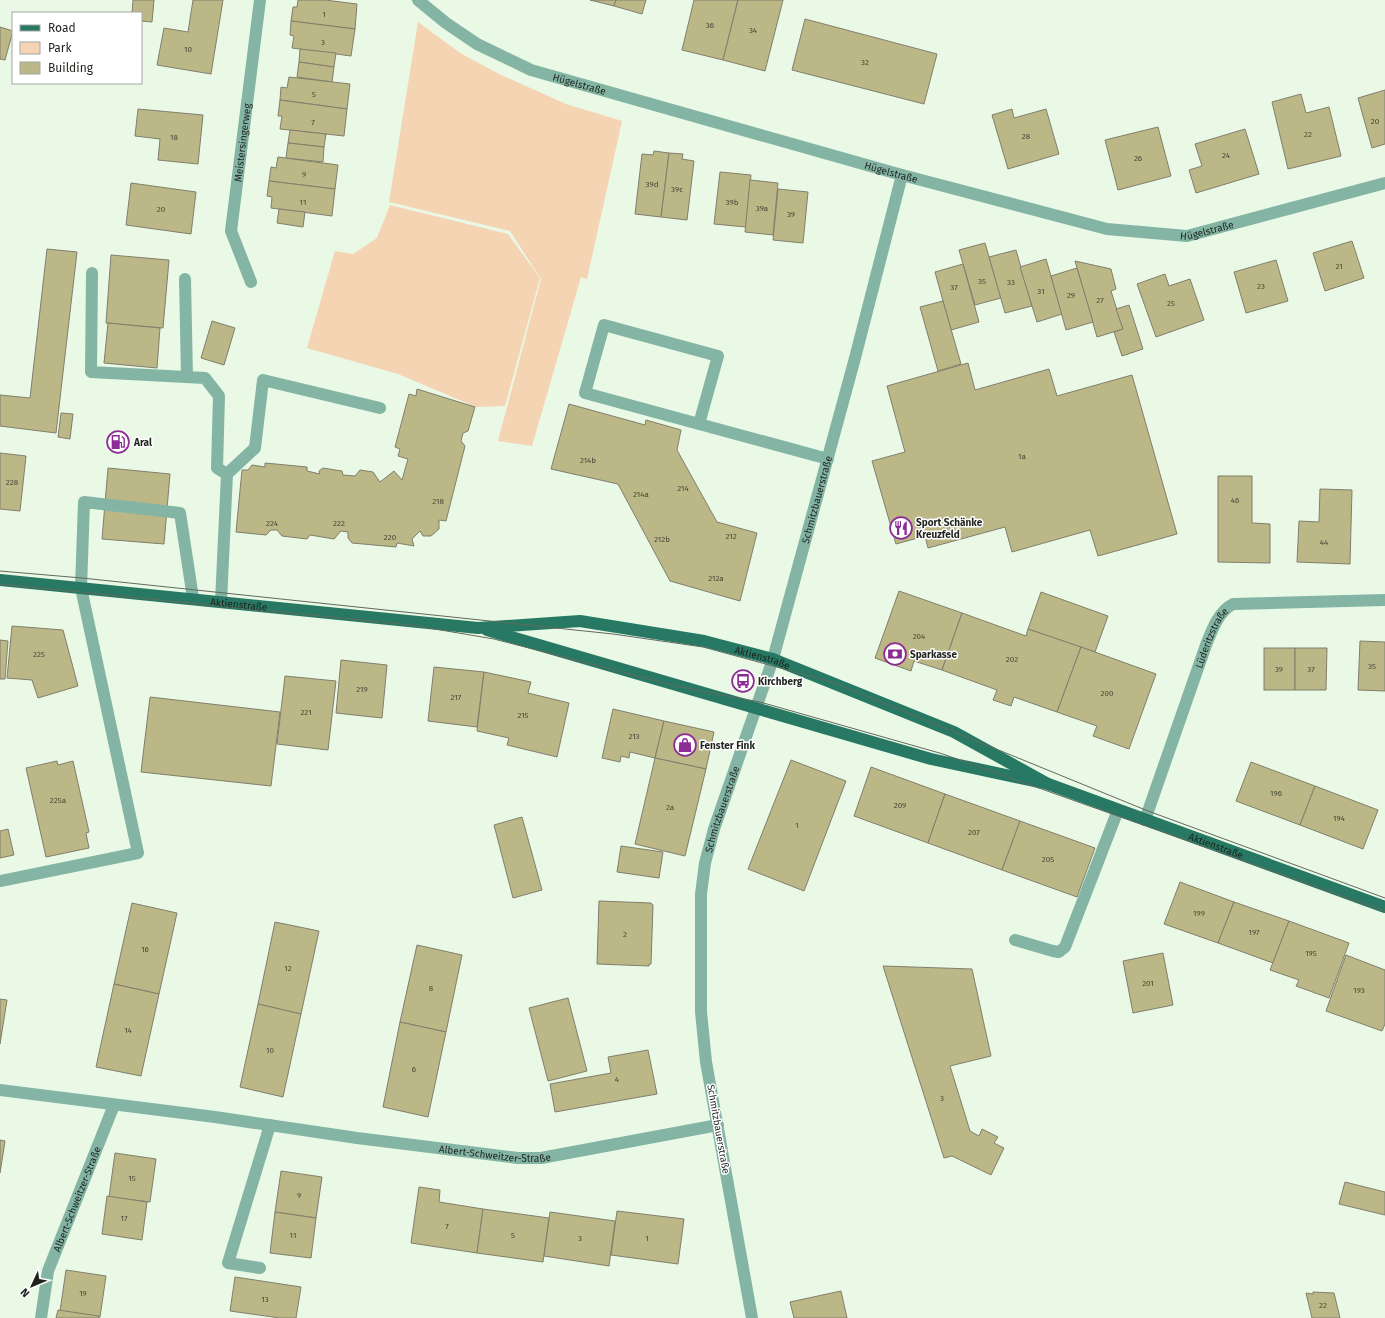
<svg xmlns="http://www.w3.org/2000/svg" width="1385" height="1318" font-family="'Fira Sans',sans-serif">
<rect width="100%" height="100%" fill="#eaf8e6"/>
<g fill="#f4d4b2">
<path d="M418,22L460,53L501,75L566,104L622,121L587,279L581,277L532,446L498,441L541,279L510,231L389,202Z"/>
<path d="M390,205L508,234L540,278L505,406L476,407L398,374L307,348L335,251L353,254L377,238Z"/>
</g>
<g fill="#bbb786" stroke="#817f6c">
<path d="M133,0H154L152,22L141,21V13H132Z"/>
<path d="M193,0H223L211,74L157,65L164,28L188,32Z"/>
<path d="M298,0H325L357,4L355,29L291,21L293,7H297Z"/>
<path d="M590,0H616L614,6Z"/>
<path d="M616,0H646L642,14L614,6Z"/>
<path d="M694,0H738L723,60L682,50Z"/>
<path d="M738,0H783L765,71L723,60Z"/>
<path d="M805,19L937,54L924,104L792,70Z"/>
<path d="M291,21L355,29L351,56L292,48L294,36L290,35Z"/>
<path d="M0,27L13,31L5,60L0,59Z"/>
<path d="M300,49L336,53L334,67L299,62Z"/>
<path d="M299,62L334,67L332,82L297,77Z"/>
<path d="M289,77L350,84L347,109L280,100L281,87L287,88Z"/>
<path d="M1385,90V144L1372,148L1358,98Z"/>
<path d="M1301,94L1306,113L1329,107L1341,156L1288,169L1272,102Z"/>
<path d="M280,100L347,109L344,136L280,129L282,116H278Z"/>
<path d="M138,109L203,115L198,164L158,160L160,139L135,136Z"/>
<path d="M1012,109L1014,118L1046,109L1059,154L1008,169L992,115Z"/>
<path d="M1158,127L1171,176L1118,190L1105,140Z"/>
<path d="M1245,129L1259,174L1196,193L1189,170L1202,166L1195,144Z"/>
<path d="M290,130L326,134L324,147L288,143Z"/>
<path d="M288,143L324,147L323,162L286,158Z"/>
<path d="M654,151L669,153L661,217L635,214L642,154L653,155Z"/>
<path d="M669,153L683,154L682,159L694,161L687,220L661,217Z"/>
<path d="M278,157L338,165L335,189L269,181L271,167L276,168Z"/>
<path d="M720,172L751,175L746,227L714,224Z"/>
<path d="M750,180L778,183L773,235L745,232Z"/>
<path d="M269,181L335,189L332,216L271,208L272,197L267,196Z"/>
<path d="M131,183L196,192L191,234L126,225Z"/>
<path d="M778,189L808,192L803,243L773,240Z"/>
<path d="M279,209L305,212L303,227L277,223Z"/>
<path d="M1352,241L1364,278L1325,291L1313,253Z"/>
<path d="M985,243L1001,298L975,305L959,250Z"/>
<path d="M47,249L77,252L56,433L0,426V395L30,398Z"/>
<path d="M1016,250L1032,306L1005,313L989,257Z"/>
<path d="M111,255L169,260L163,328L106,323Z"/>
<path d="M1046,259L1062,314L1037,322L1020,267Z"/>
<path d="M1276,260L1288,301L1246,313L1234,272Z"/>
<path d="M1075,261L1111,269L1116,289L1111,291L1123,329L1097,337Z"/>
<path d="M963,264L979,322L951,330L935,272Z"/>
<path d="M1077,268L1093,322L1066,330L1051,276Z"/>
<path d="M1165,274L1169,286L1190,279L1204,320L1156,337L1137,284Z"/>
<path d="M943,301L961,364L938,371L920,307Z"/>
<path d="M1129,305L1143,349L1122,356L1114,332L1123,329L1116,309Z"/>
<path d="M212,321L235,328L224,365L201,358Z"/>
<path d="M108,323L160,328L157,368L104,363Z"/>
<path d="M968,363L975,390L1049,369L1057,396L1132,375L1177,534L1098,556L1090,530L1012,552L1005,527L928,548L925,536L896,544L872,461L905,452L887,386Z"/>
<path d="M417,389L475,407L468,431L463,433L461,441L465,446L446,521L439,520V529L431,536H423L420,531L412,539L414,546L397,543L396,547L352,543L348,538V532L341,531L334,539L310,535L307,539L282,536L277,530H271L266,535L236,532L242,470H248L252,465L265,467V463L307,467V471L320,474L319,471L323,468L342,471L343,475L355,476L360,470L373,472L380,482L394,471L402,480L408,459L398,456L400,449L395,447L409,394L416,396Z"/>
<path d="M569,404L645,425L646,420L681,430L677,450L717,522L757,533L740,601L670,581L618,484L551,469Z"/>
<path d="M61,413L73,414L70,439L58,437Z"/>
<path d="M0,453L26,456L20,511L0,509Z"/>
<path d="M108,468L170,474L164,544L102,539Z"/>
<path d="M1218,476H1252V523L1270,524V563L1218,562Z"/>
<path d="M1320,489L1352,490L1350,564L1297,562L1299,521L1319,522Z"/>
<path d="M899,591L962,613L942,670L914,661L911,671L875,658Z"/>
<path d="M1041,592L1108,616L1095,652L1028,629Z"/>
<path d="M962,613L1026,636L1028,629L1081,647L1057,712L1014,697L1011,706L993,700L997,690L942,670Z"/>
<path d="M12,626L63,630L78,686L38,698L32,680L7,678Z"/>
<path d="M0,640L8,641L5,679H0Z"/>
<path d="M1360,641L1385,642V691L1358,690Z"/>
<path d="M1081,647L1156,674L1129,749L1093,736L1097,726L1057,712Z"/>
<rect x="1264" y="648" width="31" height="42"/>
<path d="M1295,648H1327L1326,690H1295Z"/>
<path d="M341,660L387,665L382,718L336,713Z"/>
<path d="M434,667L484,672L477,727L428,721Z"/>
<path d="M484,672L531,682L528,693L569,703L557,757L507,745L509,738L477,731Z"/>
<path d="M285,676L336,681L328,750L277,744Z"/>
<path d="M150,697L280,712L271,786L141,772Z"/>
<path d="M613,709L664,721L655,758L630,752L629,758L621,756L620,762L602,758Z"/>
<path d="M664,721L714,732L706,769L655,758Z"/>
<path d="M655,758L706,769L685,856L635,844Z"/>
<path d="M791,760L846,781L804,891L748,869Z"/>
<path d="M57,761L58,765L73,761L89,832L86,833L89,848L46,857L26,768Z"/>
<path d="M1251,762L1315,786L1300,825L1236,801Z"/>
<path d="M871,767L945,794L928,843L854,816Z"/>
<path d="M1315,786L1378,810L1363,849L1300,825Z"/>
<path d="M945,794L1020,821L1002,870L928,843Z"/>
<path d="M522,817L542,890L513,898L494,825Z"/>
<path d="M1020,821L1095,848L1077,897L1002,870Z"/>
<path d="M8,829L14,855L0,858V831Z"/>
<path d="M621,846L663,852L659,878L617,872Z"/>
<path d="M1180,882L1234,902L1218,943L1164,924Z"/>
<path d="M599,901L651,903L653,905L651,964H649V966L597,964Z"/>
<path d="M1234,902L1289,921L1273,963L1218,943Z"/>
<path d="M132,903L177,913L159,994L114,984Z"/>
<path d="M1289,921L1349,943L1329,998L1296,986L1299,980L1270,970Z"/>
<path d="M275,922L319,931L301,1014L258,1004Z"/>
<path d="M417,945L462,955L446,1032L400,1022Z"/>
<path d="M1163,953L1173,1005L1133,1013L1123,961Z"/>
<path d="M1346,955L1385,970V1024L1382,1031L1326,1011Z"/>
<path d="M883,966L972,969L991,1056L950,1066L970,1131L979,1136L982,1129L998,1137L994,1143L1004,1148L991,1175L952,1156L944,1158Z"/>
<path d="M114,984L159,994L141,1076L96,1067Z"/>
<path d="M568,998L587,1071L548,1081L529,1008Z"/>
<path d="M0,999L7,1000L0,1044Z"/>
<path d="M258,1004L301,1014L283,1097L240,1087Z"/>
<path d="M400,1022L446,1032L428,1117L383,1107Z"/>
<path d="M648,1050L657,1094L555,1112L550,1084L611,1073L608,1057Z"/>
<path d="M0,1140L5,1141L0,1173Z"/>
<path d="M115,1153L156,1159L150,1202L109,1197Z"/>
<path d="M281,1171L322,1177L316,1218L275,1212Z"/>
<path d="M1345,1182L1385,1192V1215L1339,1204Z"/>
<path d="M419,1187L440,1190L439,1202L483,1209L477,1253L411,1243Z"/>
<path d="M107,1196L147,1202L142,1240L102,1234Z"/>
<path d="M483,1209L549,1218L543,1262L477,1253Z"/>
<path d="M617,1211L684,1219L678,1264L611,1255Z"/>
<path d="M275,1212L316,1218L311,1258L270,1253Z"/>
<path d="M550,1212L615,1221L609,1266L544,1256Z"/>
<path d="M66,1270L106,1276L100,1317L60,1311Z"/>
<path d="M235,1277L301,1287L296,1318H280L230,1311Z"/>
<path d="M841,1291L847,1318H794L790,1302Z"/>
<path d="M1313,1292L1334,1293L1340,1318H1312L1306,1293L1313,1294Z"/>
<path d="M58,1310L99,1316V1318H56Z"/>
</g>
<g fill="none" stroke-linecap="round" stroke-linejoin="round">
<g stroke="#83b4a4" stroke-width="12">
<path d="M92,273L91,372L205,378L219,396L217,468L227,474"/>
<path d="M185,279L187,377"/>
<path d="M699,424L718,356L604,325L585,393L828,459"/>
<path d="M221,602L227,474L255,448L263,380L380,408"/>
<path d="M0,881L138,853L81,588L84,502L180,513L193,598"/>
<path d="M1015,940L1053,951L1059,952L1065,947L1118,810"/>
<path d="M260,1268L228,1263L270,1125"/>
<path id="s1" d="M41,1318L48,1271L114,1105"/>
</g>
<g stroke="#83b4a4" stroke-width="12">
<path id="s2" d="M418,0L446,23L477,44L531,70L902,175L1107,229L1187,236L1385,183"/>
<path id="s3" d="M251,282L231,231L260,0"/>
<path id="s4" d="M1145,820L1206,645C1212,630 1218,612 1233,604L1385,600"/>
<path id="s5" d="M0,1090L215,1117L357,1138L518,1158H541L718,1125"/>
<path id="s6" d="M752,1318L706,1062L701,1012V894L705,863L714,829L773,659L855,358L902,175"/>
</g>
<g stroke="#277964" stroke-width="12">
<path id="s7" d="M0,580L478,628L580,621L704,641L773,659L954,732L1048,784"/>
<path id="s8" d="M487,630L931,759L1048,784L1385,907"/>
</g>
<g stroke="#61695f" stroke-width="1">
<path d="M0,571L82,578L613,634L703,647L832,682L1148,811L1385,898"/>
<path d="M0,584L411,625L494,639L676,686L760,702L943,754L1385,911"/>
</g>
</g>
<defs>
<g id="fuel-ring" transform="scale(1.15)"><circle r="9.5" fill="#fff" stroke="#8c2c95" stroke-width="1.5"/><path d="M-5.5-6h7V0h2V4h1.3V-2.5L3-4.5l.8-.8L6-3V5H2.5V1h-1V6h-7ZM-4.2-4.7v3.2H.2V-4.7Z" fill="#8c2c95"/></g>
<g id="restaurant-ring" transform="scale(1.15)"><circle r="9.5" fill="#fff" stroke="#8c2c95" stroke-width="1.5"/><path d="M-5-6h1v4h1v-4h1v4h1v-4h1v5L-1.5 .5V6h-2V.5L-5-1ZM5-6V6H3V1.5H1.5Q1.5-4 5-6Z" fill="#8c2c95"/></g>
<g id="bank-ring" transform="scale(1.15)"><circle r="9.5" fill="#fff" stroke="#8c2c95" stroke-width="1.5"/><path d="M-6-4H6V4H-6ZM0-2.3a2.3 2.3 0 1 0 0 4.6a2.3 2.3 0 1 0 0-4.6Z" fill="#8c2c95"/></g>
<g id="bus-ring" transform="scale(1.15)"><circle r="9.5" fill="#fff" stroke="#8c2c95" stroke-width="1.5"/><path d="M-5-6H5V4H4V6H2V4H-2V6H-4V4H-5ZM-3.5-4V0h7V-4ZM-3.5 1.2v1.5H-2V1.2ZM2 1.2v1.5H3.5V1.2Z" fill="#8c2c95"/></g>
<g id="shop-ring" transform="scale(1.15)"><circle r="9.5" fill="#fff" stroke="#8c2c95" stroke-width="1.5"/><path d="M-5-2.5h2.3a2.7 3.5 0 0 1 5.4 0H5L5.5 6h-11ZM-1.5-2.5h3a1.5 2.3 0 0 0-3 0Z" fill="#8c2c95"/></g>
</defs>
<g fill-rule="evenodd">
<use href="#fuel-ring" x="118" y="442"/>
<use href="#restaurant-ring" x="901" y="528"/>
<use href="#bank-ring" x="895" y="654"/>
<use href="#bus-ring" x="743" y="681"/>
<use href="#shop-ring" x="685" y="745"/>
</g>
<g text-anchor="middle" stroke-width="3" stroke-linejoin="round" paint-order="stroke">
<g font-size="8" fill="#454836">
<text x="324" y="17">1</text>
<text x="710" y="28">36</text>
<text x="753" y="33">34</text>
<text x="323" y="45">3</text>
<text x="188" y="52">10</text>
<text x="865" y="65">32</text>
<text x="314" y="97">5</text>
<text x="1375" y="124">20</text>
<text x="313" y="125">7</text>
<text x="1308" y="137">22</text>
<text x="1026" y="139">28</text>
<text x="174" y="140">18</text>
<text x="1226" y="158">24</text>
<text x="1138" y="161">26</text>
<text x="304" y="177">9</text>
<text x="652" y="187">39d</text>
<text x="677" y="192">39c</text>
<text x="303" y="205">11</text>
<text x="732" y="205">39b</text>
<text x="762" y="211">39a</text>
<text x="161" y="212">20</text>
<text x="791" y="217">39</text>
<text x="1339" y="269">21</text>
<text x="982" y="284">35</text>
<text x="1011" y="285">33</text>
<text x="1261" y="289">23</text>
<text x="954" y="290">37</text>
<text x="1041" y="294">31</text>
<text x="1071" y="298">29</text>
<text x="1100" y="303">27</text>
<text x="1171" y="306">25</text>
<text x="1022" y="459">1a</text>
<text x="588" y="463">214b</text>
<text x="12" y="485">228</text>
<text x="683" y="491">214</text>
<text x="641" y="497">214a</text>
<text x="1235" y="503">46</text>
<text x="438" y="504">218</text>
<text x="272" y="526">224</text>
<text x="339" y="526">222</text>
<text x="731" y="539">212</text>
<text x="390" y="540">220</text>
<text x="662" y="542">212b</text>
<text x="1324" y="545">44</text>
<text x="716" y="581">212a</text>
<text x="919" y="639">204</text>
<text x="39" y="657">225</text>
<text x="1012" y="662">202</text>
<text x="1372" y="669">35</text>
<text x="1279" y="672">39</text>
<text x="1311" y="672">37</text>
<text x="362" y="692">219</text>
<text x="1107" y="696">200</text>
<text x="456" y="700">217</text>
<text x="306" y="715">221</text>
<text x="523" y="718">215</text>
<text x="634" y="739">213</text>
<text x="1276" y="796">196</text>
<text x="58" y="803">225a</text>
<text x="900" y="808">209</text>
<text x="670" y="810">2a</text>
<text x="1339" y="821">194</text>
<text x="797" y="828">1</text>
<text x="974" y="835">207</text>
<text x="1048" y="862">205</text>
<text x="1199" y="916">199</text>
<text x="1254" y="935">197</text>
<text x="625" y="937">2</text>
<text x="145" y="952">16</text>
<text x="1311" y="956">195</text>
<text x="288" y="971">12</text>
<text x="1148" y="986">201</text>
<text x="431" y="991">8</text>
<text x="1359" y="993">193</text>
<text x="128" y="1033">14</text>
<text x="270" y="1053">10</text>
<text x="414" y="1072">6</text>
<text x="617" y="1082">4</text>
<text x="942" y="1101">3</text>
<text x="132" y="1181">15</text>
<text x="299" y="1198">9</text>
<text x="124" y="1221">17</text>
<text x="447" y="1229">7</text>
<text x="293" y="1238">11</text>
<text x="513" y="1238">5</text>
<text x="580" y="1241">3</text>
<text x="647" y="1241">1</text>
<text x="83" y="1296">19</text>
<text x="265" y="1302">13</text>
<text x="1323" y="1308">22</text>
</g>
<g font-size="10" fill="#1e231c" stroke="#fff">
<text dy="4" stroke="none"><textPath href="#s2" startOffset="184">Hügelstraße</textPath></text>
<text dy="4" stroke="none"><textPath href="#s3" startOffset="144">Meistersingerweg</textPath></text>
<text dy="4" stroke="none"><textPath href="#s2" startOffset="508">Hügelstraße</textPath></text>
<text dy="4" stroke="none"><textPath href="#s2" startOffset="832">Hügelstraße</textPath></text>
<text dy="4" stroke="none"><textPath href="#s6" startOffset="840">Schmitzbauerstraße</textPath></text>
<text dy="4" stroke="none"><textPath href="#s7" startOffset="240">Aktienstraße</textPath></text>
<text dy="4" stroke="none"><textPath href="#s4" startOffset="194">Lüderitzstraße</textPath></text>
<text dy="4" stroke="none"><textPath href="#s7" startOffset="769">Aktienstraße</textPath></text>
<text dy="4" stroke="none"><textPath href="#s6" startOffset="516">Schmitzbauerstraße</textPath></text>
<text dy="4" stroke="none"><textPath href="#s8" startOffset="761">Aktienstraße</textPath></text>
<text transform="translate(719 1129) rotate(80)" y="4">Schmitzbauerstraße</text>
<text dy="4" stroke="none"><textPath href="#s5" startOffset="499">Albert-Schweitzer-Straße</textPath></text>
<text dy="4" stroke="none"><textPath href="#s1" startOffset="125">Albert-Schweitzer-Straße</textPath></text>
</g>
<g font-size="10" font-weight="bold" fill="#1e231c" stroke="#fff" text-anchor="start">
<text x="134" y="446">Aral</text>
<text x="916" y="526">Sport Schänke<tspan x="916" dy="12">Kreuzfeld</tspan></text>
<text x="910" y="658">Sparkasse</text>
<text x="758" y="685">Kirchberg</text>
<text x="700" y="749">Fenster Fink</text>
</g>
</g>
<rect x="12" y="12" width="130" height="72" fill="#ffffff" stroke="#a5a7a4"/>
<rect x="20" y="25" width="20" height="6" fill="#277964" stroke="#a5a7a4"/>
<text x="48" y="32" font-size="12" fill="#1e231c">Road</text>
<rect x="20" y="42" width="20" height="12" fill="#f4d4b2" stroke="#a5a7a4"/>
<text x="48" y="52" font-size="12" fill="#1e231c">Park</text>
<rect x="20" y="62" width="20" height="12" fill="#bbb786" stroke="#a5a7a4"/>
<text x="48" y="72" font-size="12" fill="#1e231c">Building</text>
<g transform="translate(32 1286) rotate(226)" stroke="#ffffff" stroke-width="3" paint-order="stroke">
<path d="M0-3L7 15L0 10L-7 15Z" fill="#1e231c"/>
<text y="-6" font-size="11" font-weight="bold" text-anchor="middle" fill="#1e231c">N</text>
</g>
</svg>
